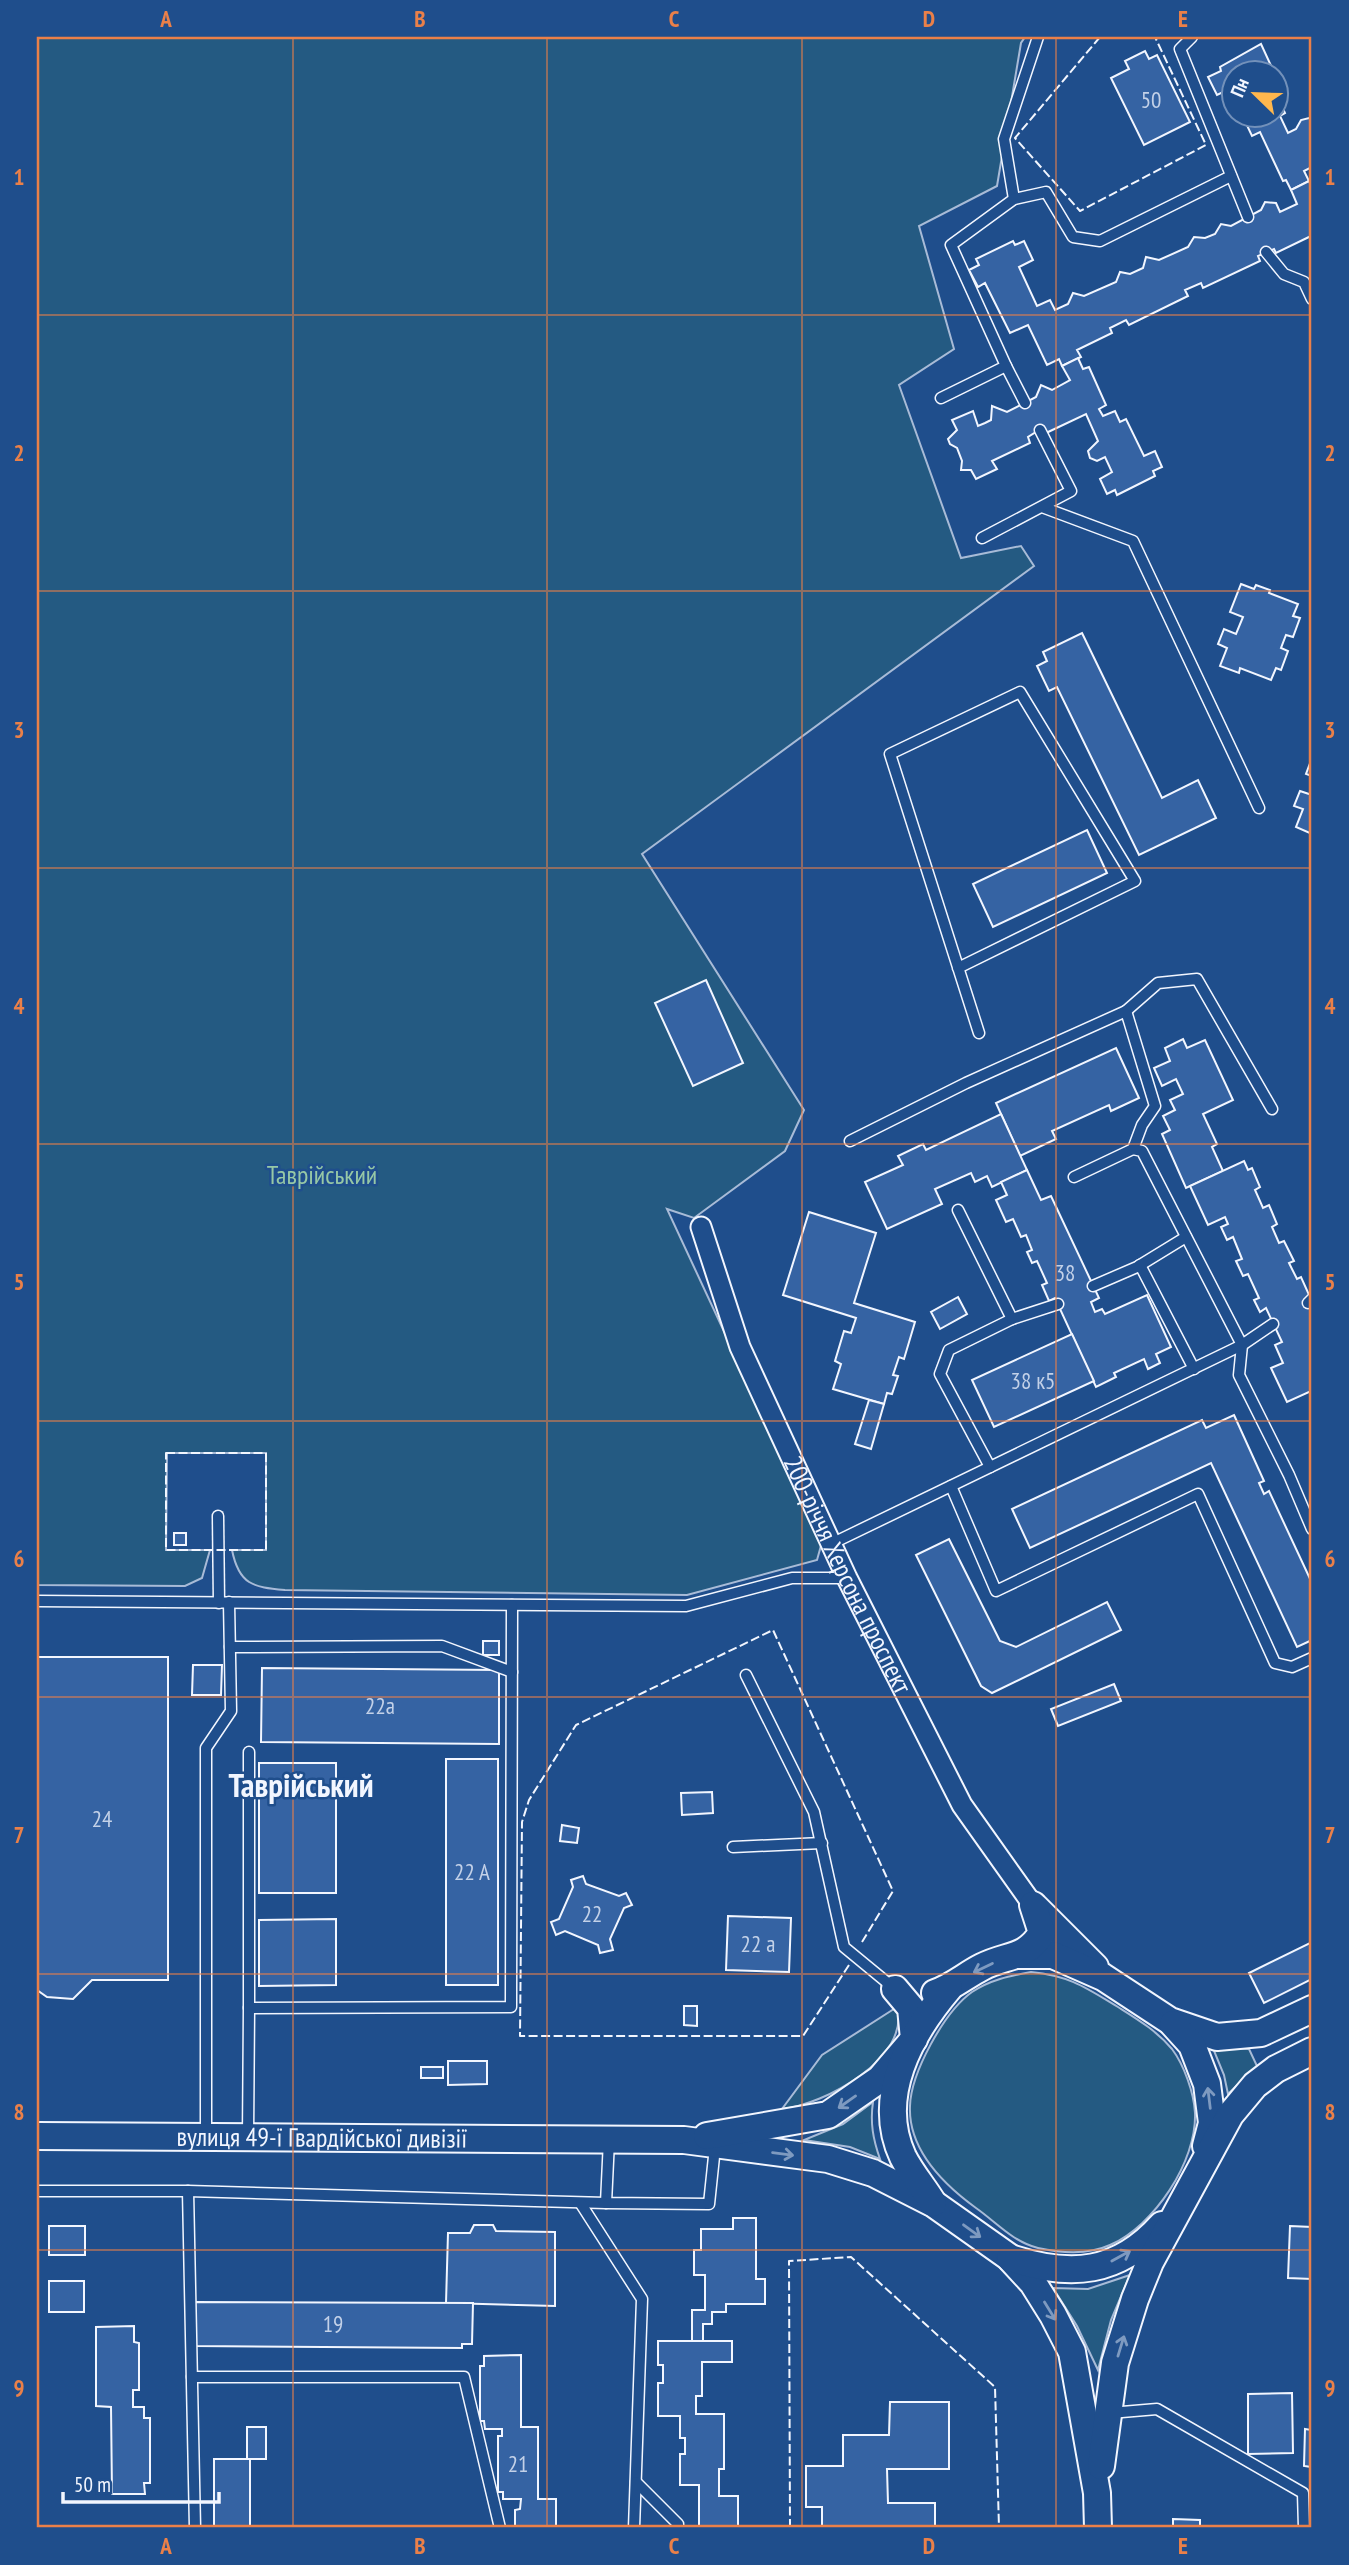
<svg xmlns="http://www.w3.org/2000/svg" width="1349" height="2565" font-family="'PT Sans Narrow',sans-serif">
<rect width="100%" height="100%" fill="#1f4e8c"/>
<g fill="#245a82" stroke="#a8bbd7" stroke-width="2">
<path d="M37,37H1025L1021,43L997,186L919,226L954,349L899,385L961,558L1021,546L1034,566L642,854L804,1110L785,1151L694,1218L667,1209L822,1542L817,1560L687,1595L285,1590C253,1587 239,1585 232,1550H266V1453H167L166,1550H210L202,1578L185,1586L37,1585Z"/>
<path d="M1031,1972C1070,1976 1085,1987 1118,2007C1137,2019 1157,2031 1172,2049C1184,2065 1194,2093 1195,2113C1197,2161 1154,2226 1110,2245C1088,2255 1061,2253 1038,2248C1013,2242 996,2222 976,2208C943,2184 908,2150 910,2106C911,2073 944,2012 972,1992C990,1980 1009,1976 1031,1972Z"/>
<path d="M897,2007C911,2058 824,2105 782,2109L822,2055Z"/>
<path d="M1212,2046L1249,2049L1257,2066L1228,2094L1224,2075Z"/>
<path d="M873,2102C870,2123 873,2139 880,2159L850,2147L804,2140L843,2124Z"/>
<path d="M1130,2275L1111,2320L1098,2370L1077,2326L1053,2288L1088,2289Z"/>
</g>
<g fill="#3563a3" stroke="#f2f6ff" stroke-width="2">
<path d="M1261,44L1273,70L1266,74H1234V87L1217,95L1208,77L1221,71L1220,67Z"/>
<path d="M1145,51L1149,59L1157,55L1190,122L1144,145L1111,78L1129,69L1125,61Z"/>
<path d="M1276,93L1285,113L1280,116L1288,133L1296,129L1301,120L1309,118L1312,120V167L1304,171L1309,181L1291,190L1286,180L1283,181L1260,132L1252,136L1244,119L1239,121L1236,116H1276Z"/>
<path d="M1309,181L1312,188V239L1311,236L1276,253L1274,249L1258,256L1260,261L1203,288L1201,283L1185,290L1188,296L1129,325L1126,320L1110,328L1112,333L1077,350L1081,357L1062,366L1059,359L1047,365L1028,325L1010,333L985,283L978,287L969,270L979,265L976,259L1013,241L1015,245L1024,241L1033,260L1019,267L1037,306L1050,300L1055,310L1068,304L1073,293L1084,296L1116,282L1120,272L1130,274L1143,268L1146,257L1159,260L1188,247L1194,237L1205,238L1215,234L1221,224L1231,226L1261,210L1265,202L1276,203L1280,212L1297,204L1291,190Z"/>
<path d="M1078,358L1083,369L1089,367L1106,405L1099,409L1103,416L1115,411L1120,422L1126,419L1144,456L1155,451L1162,467L1153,471L1155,476L1117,495L1115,490L1107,494L1100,479L1112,472L1105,457L1097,461L1090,458L1088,451L1098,441L1086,414L1046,433L1044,427L1028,437L1030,443L992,461L997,469L976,479L971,470H961L962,461L957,448L950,444L948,439L957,430L952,420L973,411L978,426L985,423L991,420L992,406L1007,412L1036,397L1041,385L1052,390L1070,380L1062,366Z"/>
<path d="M1241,584L1254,589L1256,585L1270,590L1269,593L1298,604L1293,616L1300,618L1293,637L1286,635L1281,648L1288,651L1281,670L1276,668L1271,680L1240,668L1239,673L1220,666L1227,648L1218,644L1224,629L1236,634L1243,617L1230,612Z"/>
<path d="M1082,633L1162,798L1198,780L1216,818L1139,855L1057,687L1049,691L1037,666L1047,661L1043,652Z"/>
<path d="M1312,758V776L1306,774Z"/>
<path d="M1300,791L1312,795V834L1296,827L1303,809L1294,806Z"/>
<path d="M1087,830L1107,873L993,927L973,884Z"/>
<path d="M706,980L743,1063L693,1086L655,1003Z"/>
<path d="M1183,1039L1187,1048L1205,1040L1233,1100L1203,1114L1217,1144L1212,1147L1223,1171L1186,1188L1162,1134L1170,1130L1163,1116L1175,1110L1170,1100L1183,1094L1176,1079L1162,1086L1154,1068L1170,1061L1165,1048Z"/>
<path d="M1116,1048L1139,1098L1111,1111L1109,1105L1052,1131L1056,1139L1020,1156L996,1103Z"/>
<path d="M1001,1114L1027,1170L992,1187L987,1176L975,1182L971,1173L935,1189L942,1204L887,1229L865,1182L903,1165L898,1156L923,1144L926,1150Z"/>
<path d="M1244,1161L1248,1170L1252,1168L1260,1187L1255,1190L1263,1208L1269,1205L1277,1224L1272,1227L1279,1243L1284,1241L1294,1261L1289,1263L1297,1279L1301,1277L1310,1297L1306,1299L1312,1313V1393L1311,1391L1287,1402L1271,1368L1283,1363L1275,1345L1282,1342L1266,1308L1260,1312L1254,1300L1259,1298L1248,1274L1243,1276L1236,1261L1242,1259L1233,1237L1227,1240L1221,1227L1228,1224L1225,1217L1208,1225L1190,1186Z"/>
<path d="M1027,1170L1041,1200L1051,1196L1099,1298L1091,1302L1095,1312L1102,1309L1105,1314L1147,1295L1171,1347L1156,1354L1160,1363L1148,1369L1144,1359L1114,1373L1116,1377L1096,1387L1055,1298L1049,1301L1042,1285L1047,1283L1037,1261L1032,1263L1027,1252L1032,1250L1026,1235L1021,1237L1013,1219L1006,1222L996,1200L1007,1195L1001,1182Z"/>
<path d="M809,1212L876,1233L854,1303L915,1322L904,1359L899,1357L893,1375L898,1376L892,1394L887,1393L884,1404L833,1389L841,1364L835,1361L844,1331L851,1333L856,1318L783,1295Z"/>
<path d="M958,1297L967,1314L940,1329L931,1312Z"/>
<path d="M1072,1334L1094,1381L994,1427L972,1380Z"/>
<path d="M869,1400L884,1404L871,1449L855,1444Z"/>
<path d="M1234,1415L1264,1481L1259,1483L1264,1494L1269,1491L1312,1583V1640L1297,1647L1211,1463L1030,1548L1012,1509L1202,1420L1206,1428Z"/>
<rect x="174" y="1533" width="12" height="12"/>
<path d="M949,1539L1000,1641L1016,1647L1107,1602L1121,1630L992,1693L981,1686L916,1555Z"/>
<rect x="483" y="1641" width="16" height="14"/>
<path d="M37,1657H168V1980H92L73,1999L47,1997L37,1990Z"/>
<path d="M193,1665H222L221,1695H192Z"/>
<path d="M262,1668L499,1670V1744L261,1742Z"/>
<path d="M1114,1684L1121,1701L1058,1726L1051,1709Z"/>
<rect x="446" y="1759" width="52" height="226"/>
<rect x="259" y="1763" width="77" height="130"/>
<path d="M712,1792L713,1813L682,1815L681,1793Z"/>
<path d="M562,1825L579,1828L577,1843L560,1841Z"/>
<path d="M583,1876L586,1884L619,1896L626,1893L632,1905L624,1908L610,1939L613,1950L600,1953L598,1945L565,1931L556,1935L551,1922L559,1919L573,1887L571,1880Z"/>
<path d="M728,1916L791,1918L789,1972L726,1970Z"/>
<path d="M336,1919V1985L259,1986V1920Z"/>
<path d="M1312,1942V1979L1264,2003L1249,1973Z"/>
<path d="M684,2006H697V2026L684,2025Z"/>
<path d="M448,2061H487V2084L448,2085Z"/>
<rect x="421" y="2067" width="22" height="11"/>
<path d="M733,2218H756V2279H765V2304H726V2312H712V2324H703V2341H692V2310H705V2275H694V2250H701V2229H733Z"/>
<path d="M474,2225H493L496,2231L555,2232V2306L446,2303L448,2233H470Z"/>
<rect x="49" y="2226" width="36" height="29"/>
<path d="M1290,2226L1312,2227V2279L1288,2278Z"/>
<rect x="49" y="2281" width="35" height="31"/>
<path d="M195,2302L473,2303L472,2344H462V2348L194,2346Z"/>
<path d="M134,2326V2342L139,2343V2390H133V2407H144V2418H150V2483H144L145,2494H112L111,2407L96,2406V2327Z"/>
<path d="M658,2341H732V2362H702V2396H696V2414H724V2469H719V2496H738V2528H699V2485H680V2454H685V2438H680V2416H658V2383H663V2365H658Z"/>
<path d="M521,2355V2427H538V2499H556V2528H515V2510L520,2509L521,2499H503V2492H498V2436H502V2429H485L484,2421H480V2366H484V2356Z"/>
<path d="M1292,2393L1293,2453L1248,2454V2394Z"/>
<path d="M890,2402H949V2469H887L888,2503H935V2528H822V2507H806V2466H843V2435H889Z"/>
<rect x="247" y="2427" width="19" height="32"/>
<path d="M1305,2429L1312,2430V2477L1311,2467L1304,2466Z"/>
<rect x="214" y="2459" width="36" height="69"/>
<path d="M1173,2519L1200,2520V2528H1173Z"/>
</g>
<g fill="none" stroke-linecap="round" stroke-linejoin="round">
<g stroke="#f2f6ff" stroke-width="13">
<g id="lane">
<path d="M1192,37L1180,49L1248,217"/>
<path d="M1014,199L1004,139L1038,37"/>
<path d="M1266,252L1284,274L1304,282L1312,299"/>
<path d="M1006,366L1025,403"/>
<path d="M941,398L1006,366L951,245L1014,199L1046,192L1073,237L1100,241L1231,176"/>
<path d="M1042,507L1133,541L1259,808"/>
<path d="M982,538L1071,491L1040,430"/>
<path d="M958,968L1135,881L1020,692L890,754L979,1033"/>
<path d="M1126,1011L1158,983L1197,979L1272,1109"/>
<path d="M850,1141L966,1083L1126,1011L1155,1106L1142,1125L1133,1149"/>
<path d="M1074,1177L1133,1149L1142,1151L1242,1345L1239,1375L1289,1475L1312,1529"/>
<path d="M958,1210L1012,1319L949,1350L940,1374L990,1467"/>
<path d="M1140,1265L1194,1369"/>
<path d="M1093,1286L1137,1267L1186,1237"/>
<path d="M1308,1303L1312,1299"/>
<path d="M1012,1319L1058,1304"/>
<path d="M951,1486L996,1591L1198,1494L1275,1663L1292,1667L1312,1658"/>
<path d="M218,1516L219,1603"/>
<path d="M831,1544L1242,1345L1273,1324"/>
<path d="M37,1601L686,1606L792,1578H847"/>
<path d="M230,1647L442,1646L512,1672"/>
<path d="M746,1675L814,1812L844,1947L895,1989"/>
<path d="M249,1752V2008"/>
<path d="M733,1847L822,1843"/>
<path d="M206,2137V1748L231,1711L229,1602"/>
<path d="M248,2137L249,2008L511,2007L512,1605"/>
<path d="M609,2140L606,2203L709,2204L715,2147"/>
<path d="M37,2191H188L606,2203"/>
<path d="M188,2191L195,2528"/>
<path d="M581,2204L642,2299L634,2528"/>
<path d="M192,2377H464L500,2528"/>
<path d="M1110,2413L1157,2409L1303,2493L1304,2528"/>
<path d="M636,2482L678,2524V2528"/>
</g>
</g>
<g stroke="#f2f6ff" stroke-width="23">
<g id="street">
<path id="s1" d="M701,1227L740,1347L847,1578L962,1805L1033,1905"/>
</g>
</g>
<g stroke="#f2f6ff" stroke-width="30">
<g id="secondary">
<path d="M1036,1908L1095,1967"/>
<path d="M1020,1955H1053L1103,1977L1170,2021L1217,2037L1261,2033L1312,2009"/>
<path d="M935,1993C953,1987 966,1975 982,1967C1007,1954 1025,1960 1042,1933L1033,1905"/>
<path d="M1173,2024L1192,2045L1207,2084L1212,2123L1206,2146"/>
<path id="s2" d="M37,2136L684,2140L828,2159L873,2173L934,2204L1009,2257L1033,2283L1053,2315L1072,2352L1097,2493L1098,2528"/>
<path d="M707,2136L828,2115L880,2079L914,2039L911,2008L895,1989"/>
<path d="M933,2203C924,2188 911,2173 903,2157C875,2097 910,2034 949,1988"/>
<path d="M1010,2258C1071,2278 1118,2274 1162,2225"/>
<path d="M1101,2466L1115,2363L1135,2299L1150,2262L1230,2115L1255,2085L1276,2069L1312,2051"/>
</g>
</g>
<use href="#lane" stroke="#1f4e8c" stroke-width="10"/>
<use href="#street" stroke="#1f4e8c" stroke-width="19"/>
<use href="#secondary" stroke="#1f4e8c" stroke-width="26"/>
<g stroke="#f2f6ff" stroke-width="2" stroke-dasharray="9 3.5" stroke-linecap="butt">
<path d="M1100,37L1015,138L1080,211L1206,145L1155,37"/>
<rect x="166" y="1453" width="100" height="97"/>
<path d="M849,1965L803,2036H520L522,1822L529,1800L576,1725L773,1630L893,1891L862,1942"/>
<path d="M790,2528L789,2261L851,2257L995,2387L999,2528"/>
</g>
</g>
<defs><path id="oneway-shaft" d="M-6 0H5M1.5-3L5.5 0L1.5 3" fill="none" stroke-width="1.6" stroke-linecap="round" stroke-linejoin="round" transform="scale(1.75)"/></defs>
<g stroke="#7e9ac0">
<use href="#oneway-shaft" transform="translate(983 1968) rotate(154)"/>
<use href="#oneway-shaft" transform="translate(1209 2098) rotate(-97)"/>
<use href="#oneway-shaft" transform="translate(847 2102) rotate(145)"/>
<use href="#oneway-shaft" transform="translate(783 2154) rotate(7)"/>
<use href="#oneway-shaft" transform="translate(972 2231) rotate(36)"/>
<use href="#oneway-shaft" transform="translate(1121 2256) rotate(-29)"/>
<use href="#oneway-shaft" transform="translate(1050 2311) rotate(58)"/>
<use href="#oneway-shaft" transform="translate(1121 2346) rotate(-73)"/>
</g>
<path fill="none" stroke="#ea8049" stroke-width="2" stroke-opacity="0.55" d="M293,37V2528M547,37V2528M802,37V2528M1056,37V2528M37,315H1312M37,591H1312M37,868H1312M37,1144H1312M37,1421H1312M37,1697H1312M37,1974H1312M37,2250H1312"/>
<g text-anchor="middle" stroke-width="5" stroke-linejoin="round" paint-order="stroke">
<g font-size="23" fill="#c3d1e8">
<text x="1151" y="108">50</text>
<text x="1065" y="1281">38</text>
<text x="1033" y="1389">38 к5</text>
<text x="380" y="1714">22а</text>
<text x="102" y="1827">24</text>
<text x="472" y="1880">22 А</text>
<text x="592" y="1922">22</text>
<text x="758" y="1952">22 а</text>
<text x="333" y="2332">19</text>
<text x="518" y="2472">21</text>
</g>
<g font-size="26" fill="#97c8a6" stroke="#1f4e8c">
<text x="322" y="1184">Таврійський</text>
</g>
<g font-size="26" fill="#f2f6ff" stroke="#1f4e8c">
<text dy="9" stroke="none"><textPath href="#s1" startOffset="378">200-річчя Херсона проспект</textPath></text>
<text dy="9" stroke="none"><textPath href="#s2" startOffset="285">вулиця 49-ї Гвардійської дивізії</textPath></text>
</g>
<g font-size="33" font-weight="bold" fill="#f2f6ff" stroke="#1f4e8c">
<text x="301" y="1797">Таврійський</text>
</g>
</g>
<rect width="1349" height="2565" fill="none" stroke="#1f4e8c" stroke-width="77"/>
<g transform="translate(1255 94) rotate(293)"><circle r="33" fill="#1f4e8c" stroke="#7391ba" stroke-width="2"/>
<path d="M0-5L12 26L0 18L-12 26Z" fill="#ffb74d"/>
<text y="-10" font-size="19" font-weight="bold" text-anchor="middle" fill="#f2f6ff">Пн</text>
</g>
<path d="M63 2492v10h156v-10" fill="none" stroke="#f2f6ff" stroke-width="3.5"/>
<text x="74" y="2492" font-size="21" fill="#f2f6ff" stroke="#1f4e8c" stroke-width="5" paint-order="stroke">50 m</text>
<rect x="38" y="38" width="1272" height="2488" fill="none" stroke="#ea8049" stroke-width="2.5"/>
<g font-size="23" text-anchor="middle" font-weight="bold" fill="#ea8049">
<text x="166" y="27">A</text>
<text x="420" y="27">B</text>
<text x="674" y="27">C</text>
<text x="929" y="27">D</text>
<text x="1183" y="27">E</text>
<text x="19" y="185">1</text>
<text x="1330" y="185">1</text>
<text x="19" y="461">2</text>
<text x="1330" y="461">2</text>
<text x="19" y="738">3</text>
<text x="1330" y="738">3</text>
<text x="19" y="1014">4</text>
<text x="1330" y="1014">4</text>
<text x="19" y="1290">5</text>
<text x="1330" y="1290">5</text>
<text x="19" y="1567">6</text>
<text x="1330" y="1567">6</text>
<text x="19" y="1843">7</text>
<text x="1330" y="1843">7</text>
<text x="19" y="2120">8</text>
<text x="1330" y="2120">8</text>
<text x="19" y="2396">9</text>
<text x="1330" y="2396">9</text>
<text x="166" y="2554">A</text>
<text x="420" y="2554">B</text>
<text x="674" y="2554">C</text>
<text x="929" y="2554">D</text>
<text x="1183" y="2554">E</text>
</g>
</svg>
